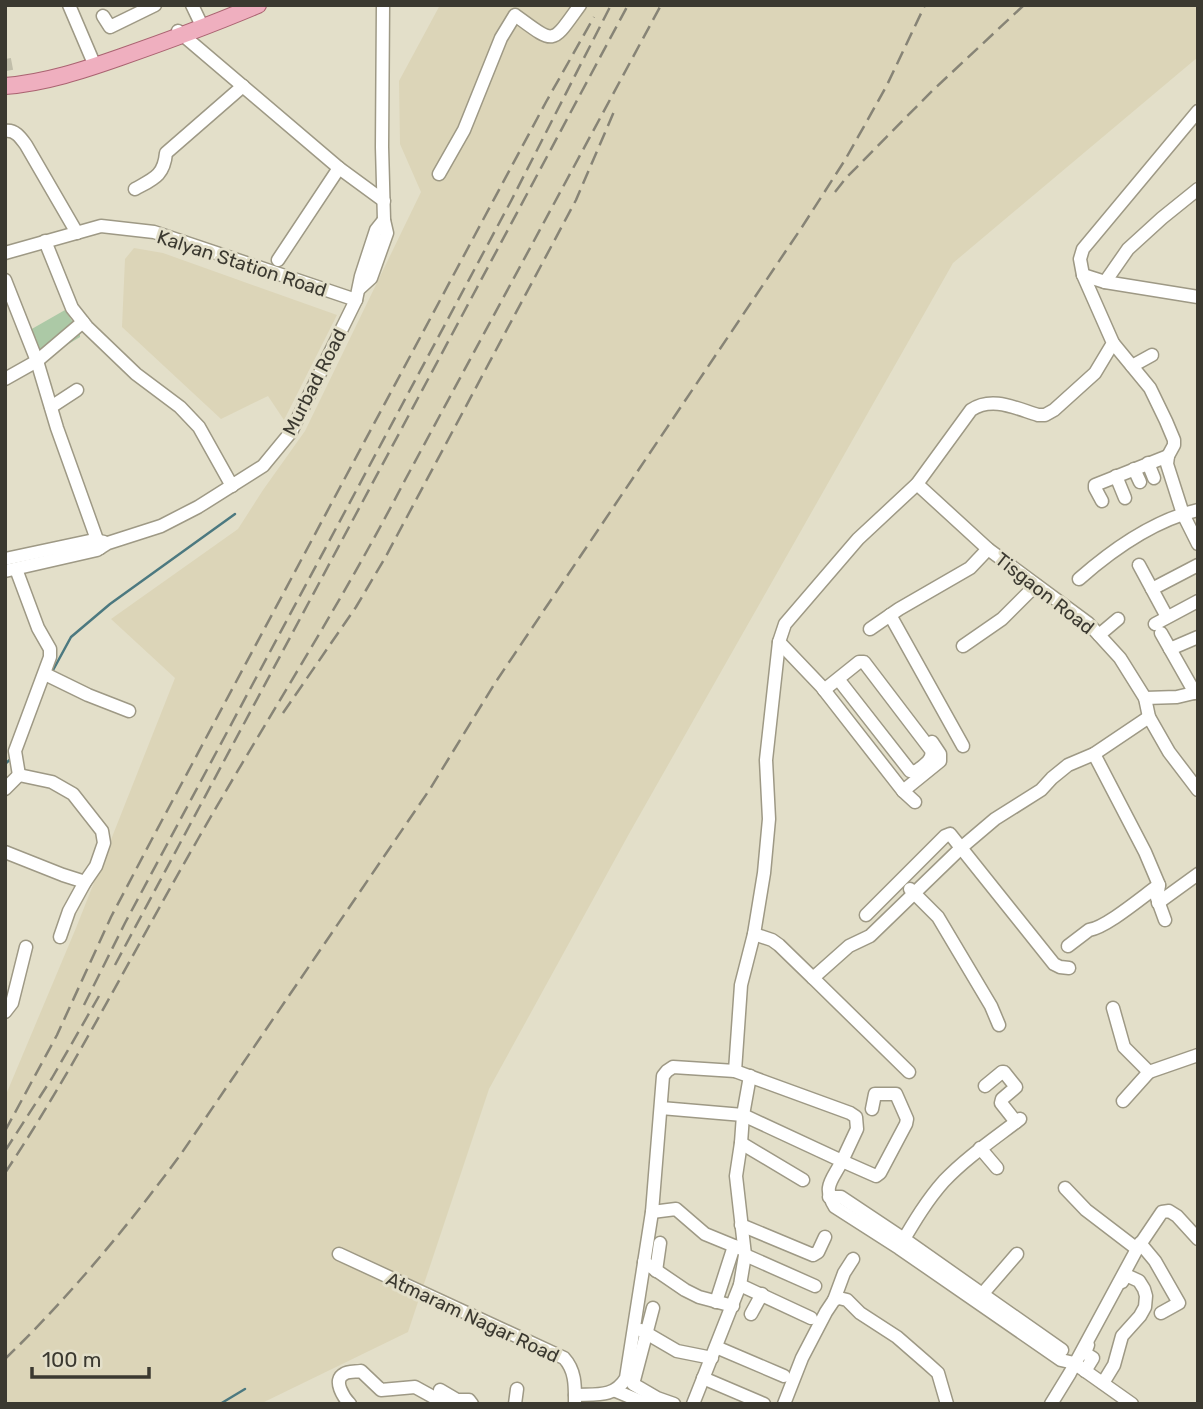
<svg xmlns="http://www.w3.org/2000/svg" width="1203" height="1409" viewBox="0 0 1203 1409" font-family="Rubik,sans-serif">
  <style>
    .built { fill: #dcd5b8 }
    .green { fill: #acc9a6 }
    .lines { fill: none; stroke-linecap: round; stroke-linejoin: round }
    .stream { stroke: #4c7980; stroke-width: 2.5 }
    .minor-tunnel { stroke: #c1beaa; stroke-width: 12; stroke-dasharray: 12 6; stroke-linecap: butt }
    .minor-casing { stroke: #9e9985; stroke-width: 15 }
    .major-casing { stroke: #aa6371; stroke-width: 18 }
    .minor { stroke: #fff; stroke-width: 12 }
    .major { stroke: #efafbf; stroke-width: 16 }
    .rail { stroke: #878476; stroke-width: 2.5; stroke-dasharray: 14 7; stroke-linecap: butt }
    .labels { text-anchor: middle; stroke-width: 6; stroke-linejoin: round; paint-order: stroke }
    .street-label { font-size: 19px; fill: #3b3930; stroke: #e3dfc9 }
  </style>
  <rect width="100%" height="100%" fill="#e3dfc9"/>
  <g class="built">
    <polygon points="440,5 1198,5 1198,57 953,263 630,832 489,1089 408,1332 260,1404 5,1404 5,1097 76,928 175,678 111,619 238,529 263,490 305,431 421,192 400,144 399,81"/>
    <polygon points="134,248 163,253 337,315 284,420 268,396 221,419 122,327 125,259"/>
  </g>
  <polygon class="green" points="65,310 80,333 80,337 42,360 30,330"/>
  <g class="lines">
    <g class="stream">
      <polyline points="52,672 71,637 110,604 235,514"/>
      <polyline points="5,764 13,757"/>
      <polyline points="220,1404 245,1389"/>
    </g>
    <polyline class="minor-tunnel" points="5,59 8,75"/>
    <g class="minor-casing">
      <g id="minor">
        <polyline points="69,5 95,66"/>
        <polyline points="192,5 203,28"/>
        <polyline points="103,16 110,27 155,5"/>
        <polyline points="178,31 339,168 384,201"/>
        <path d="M5,131C15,129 21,138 26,145L77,233"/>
        <path d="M439,174L464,130L501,38L515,15C556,45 551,45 580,5"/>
        <path d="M135,189C153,179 164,176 166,153L243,86"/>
        <polyline points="45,241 72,308 87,327 136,374 180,407 199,427 232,486"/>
        <polyline points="5,253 101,226 154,232 356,300"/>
        <polyline points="278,260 339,168"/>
        <polyline points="1083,275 1105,282 1198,297"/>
        <polyline points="5,280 37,361 57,428 100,548"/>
        <polyline points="1105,282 1128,249 1162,218 1198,189"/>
        <polyline points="360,288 371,278 387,233 384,220 382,147 383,5"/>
        <polyline points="1113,343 1150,388 1166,421 1174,440 1174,445 1168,456 1167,464 1183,514 1198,544"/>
        <polyline points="1132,366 1152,355"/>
        <polyline points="5,379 37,361 83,322"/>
        <polyline points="51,407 77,390"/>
        <polyline points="1148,463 1154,478"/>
        <polyline points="1134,469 1140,482"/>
        <polyline points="1116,476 1125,498"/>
        <polyline points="917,484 988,549 1088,623 1120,658 1145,698 1149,717 1169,752 1198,790"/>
        <polyline points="1102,501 1095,488 1095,485 1168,456"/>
        <polyline points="5,559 94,540 104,542"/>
        <polyline points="1139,565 1167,617"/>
        <polyline points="16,569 38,628 50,649 50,657 15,751 19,775"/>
        <polyline points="5,571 97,550 108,543 161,526 198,507 263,466 291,432 356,300 361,276 376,230 384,220"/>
        <path d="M1079,579C1112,550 1155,520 1198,510"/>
        <polyline points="1152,589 1198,565"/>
        <polyline points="890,615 963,746"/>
        <polyline points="1155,624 1198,601"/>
        <polyline points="870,629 899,609 970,568 988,549"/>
        <polyline points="1161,633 1195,693"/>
        <polyline points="1099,635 1118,619"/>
        <polyline points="779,642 821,686 903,791 915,802"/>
        <polyline points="963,646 1002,619 1036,585"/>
        <polyline points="1170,649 1198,637"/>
        <polyline points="45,674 88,695 129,711"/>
        <path d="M824,690L859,662H864L931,750C934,760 923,766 915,772L910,771L842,684"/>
        <polyline points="1145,698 1177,697 1198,692"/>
        <polyline points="1094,754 1145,852 1159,885 1157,898 1165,920"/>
        <polyline points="19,775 52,782 73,794 102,831 104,843 96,866 85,882 69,911 60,937"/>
        <polyline points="5,789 19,775"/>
        <polyline points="903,791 940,761 940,754 932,742"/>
        <polyline points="5,852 63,875 85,882"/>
        <polyline points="910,889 938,917 991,1006 999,1025"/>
        <polyline points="1158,903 1198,874"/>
        <polyline points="866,915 945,836 950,834 1054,964 1060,967 1069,968"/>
        <polyline points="754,934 772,940 779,945 813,978 849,946 870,936 962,847 995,819 1041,790 1052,778 1068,765 1094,754 1149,717"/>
        <path d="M1068,946L1089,930C1107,927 1142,897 1159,885"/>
        <polyline points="813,978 909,1072"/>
        <polyline points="1113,1008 1124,1047 1149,1072 1198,1055"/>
        <polyline points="5,1012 12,1003 26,947"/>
        <path d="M735,1071L741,985L754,934L764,873L769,819L766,760L779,642L785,624L858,539L917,484L971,410C992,396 1015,408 1038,415H1045L1054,410L1095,373L1113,343L1083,275L1080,259L1083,249L1198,111"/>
        <polyline points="985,1086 1002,1072 1004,1072 1016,1087 1002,1099 1001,1103 1016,1122"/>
        <polyline points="1123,1101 1149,1072"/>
        <path d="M661,1108L743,1115L842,1161C832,1181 822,1186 835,1207L899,1248L1061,1360L1074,1363L1132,1404"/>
        <polyline points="741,1143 803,1180"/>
        <polyline points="980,1148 997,1168"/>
        <polyline points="1065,1188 1086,1210 1137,1249"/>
        <polyline points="829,1197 841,1197 904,1239 1062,1350"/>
        <polyline points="652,1212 676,1209 705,1234 744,1250"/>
        <polyline points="741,1225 813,1255 818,1252 825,1237"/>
        <polyline points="1140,1243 1155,1261 1179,1303 1161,1313"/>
        <path d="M901,1244C914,1222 927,1200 944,1181C967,1157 994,1139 1020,1119"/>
        <path d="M339,1254L564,1358C576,1371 575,1387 575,1404"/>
        <polyline points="745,1255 815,1286"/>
        <polyline points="644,1262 685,1290 699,1297 733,1306"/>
        <polyline points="656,1271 660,1243"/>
        <polyline points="740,1285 811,1318"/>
        <polyline points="978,1299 1017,1254"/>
        <polyline points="834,1300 844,1273 853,1259"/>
        <polyline points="716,1302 734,1246"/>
        <polyline points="653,1308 633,1384 657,1398 674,1404"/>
        <polyline points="751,1314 762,1294"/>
        <polyline points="641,1330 677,1351 712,1358"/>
        <polyline points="716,1347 784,1376"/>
        <polyline points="1085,1371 1093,1358 1085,1353 1088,1345"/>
        <polyline points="703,1378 764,1404"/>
        <polyline points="1103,1383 1114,1365 1122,1336 1140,1316 1145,1307 1146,1296 1144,1289 1139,1281 1126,1275 1122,1282"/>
        <polyline points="440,1390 457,1400 469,1400 472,1404"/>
        <polyline points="616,1391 647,1404"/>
        <path d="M575,1395C596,1394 614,1398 626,1378L652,1212L663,1076L667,1071L673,1067L735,1071L850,1113L856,1117L857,1129L842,1161L876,1176L880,1173L906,1124L907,1119L896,1094H875L872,1109"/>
        <path d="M350,1404C344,1398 332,1380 344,1374C348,1371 356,1372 361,1371L381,1390L415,1387L446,1404"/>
        <polyline points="515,1404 517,1389"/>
        <polyline points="693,1404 740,1285 745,1255 736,1176 741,1143 743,1115 750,1076"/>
        <polyline points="784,1404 802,1358 826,1312 834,1300 839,1298 847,1300 860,1313 897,1337 928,1364 938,1373 947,1404"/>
        <polyline points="1051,1404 1070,1373 1137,1249 1162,1212 1169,1211 1177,1216 1198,1239"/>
      </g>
    </g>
    <g class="major-casing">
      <path id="major" d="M5,86C45,83 84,70 121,57C167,41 213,24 258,5"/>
    </g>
    <use href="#minor" class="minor"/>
    <use href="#major" class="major"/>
    <g class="rail">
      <polyline points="835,192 846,178 932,91 1024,5"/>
      <polyline points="283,713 356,607 385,558 576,200 616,107"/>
      <polyline points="115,965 628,5"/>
      <polyline points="84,1005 125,923 511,201 611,5"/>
      <polyline points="5,1131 57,1035 111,917 152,839 546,102 594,17"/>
      <polyline points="5,1151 52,1078 99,996"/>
      <path d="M5,1173C76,1066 134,950 198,839C266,720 341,604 404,482L661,5"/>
      <path d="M5,1359C70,1296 128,1226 181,1154L430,789L495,683L802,227L845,160L867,121L887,85L925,5"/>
    </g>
  </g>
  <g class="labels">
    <g class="street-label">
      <text transform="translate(242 263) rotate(18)" y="7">Kalyan Station Road</text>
      <text transform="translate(314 382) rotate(-63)" y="7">Murbad Road</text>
      <text transform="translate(1045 593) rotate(38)" y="7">Tisgaon Road</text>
      <text transform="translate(473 1317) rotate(25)" y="7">Atmaram Nagar Road</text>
    </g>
  </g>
  <rect width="1203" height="1409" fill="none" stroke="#3b3930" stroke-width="14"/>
  <path d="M32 1367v10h117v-10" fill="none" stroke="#3b3930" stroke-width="3.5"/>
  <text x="42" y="1367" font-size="21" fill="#3b3930" stroke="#e3dfc9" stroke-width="5" paint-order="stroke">100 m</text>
</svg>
